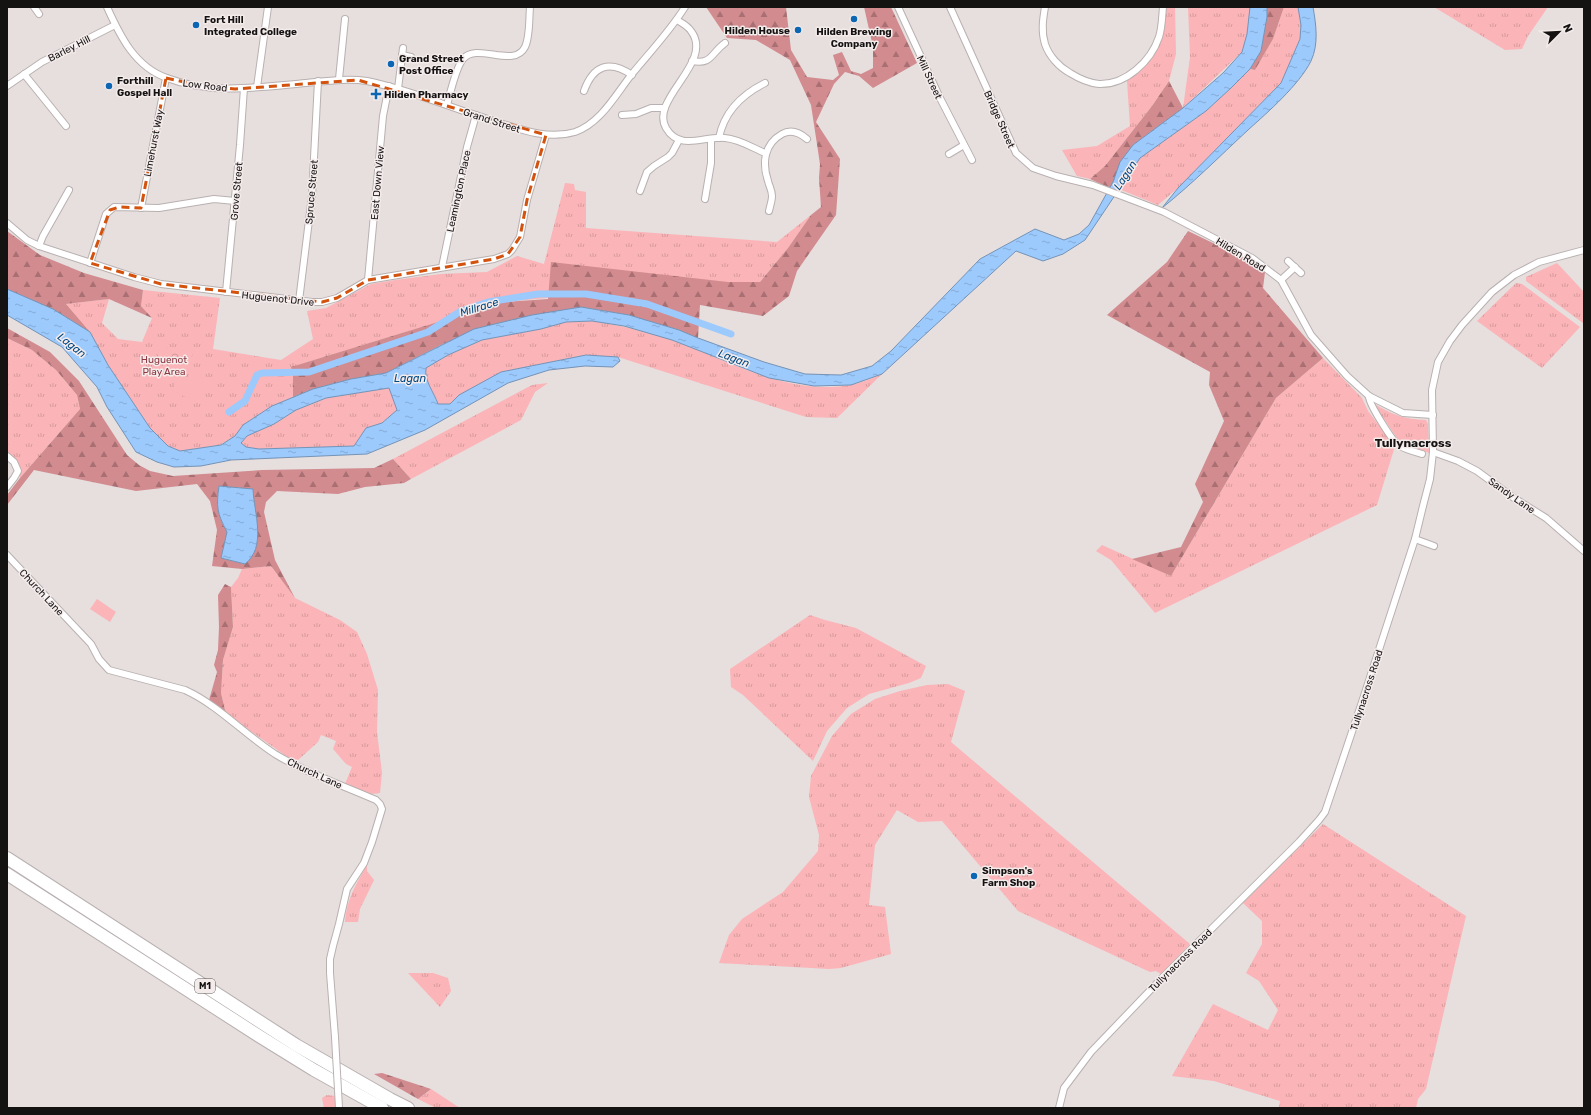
<svg xmlns="http://www.w3.org/2000/svg" width="1591" height="1115" viewBox="0 0 1591 1115" font-family="Rubik,sans-serif">
  <style>
    .grass { fill: url(#grass-tufts) }
    .forest { fill: url(#forest-firs); fill-rule: evenodd }
    .park { fill: url(#park-crowns) }
    .pitch { fill: #fbb4b7 }
    .water { fill: url(#water-ripples); stroke: #7493b6; fill-rule: evenodd }
    .lines { fill: none; stroke-linecap: round; stroke-linejoin: round }
    .canal { stroke: #9ccafd; stroke-width: 7 }
    .street-casing { stroke: #b9b1b1; stroke-width: 8 }
    .highway-casing { stroke: #b9b1b1; stroke-width: 14 }
    .street { stroke: #fff; stroke-width: 6 }
    .highway { stroke: #fff; stroke-width: 12 }
    .street-bridge-casing { stroke: #b9b1b1; stroke-width: 8; stroke-linecap: butt }
    .street-bridge { stroke: #fff; stroke-width: 6 }
    .marked { fill: none; stroke: #d3520d; stroke-width: 3; stroke-dasharray: 8 5; stroke-linejoin: round }
    .poi-dot { fill: #0b66b3; stroke: #f4ebeb; stroke-width: 1.5 }
    .labels { text-anchor: middle; stroke-width: 3; stroke-linejoin: round; paint-order: stroke }
    .shield { fill: #f4ebeb; stroke: #585353; stroke-width: 1 }
    .shield-label { font-size: 9px; font-weight: bold; fill: #151212 }
    .poi-label { font-size: 10px; font-weight: bold; fill: #151212; stroke: #f4ebeb; text-anchor: start }
    .street-label { font-size: 10px; fill: #151212; stroke: #f4ebeb }
    .park-label { font-size: 10px; fill: #8d3741; stroke: #f4ebeb }
    .water-label { font-size: 11px; font-style: italic; fill: #024883; stroke: #f4ebeb }
    .quarter-label { font-size: 12px; font-weight: bold; fill: #151212; stroke: #f4ebeb }
  </style>
  <defs>
    <pattern id="grass-tufts" width="24" height="20" patternUnits="userSpaceOnUse"><rect width="24" height="20" fill="#fbb4b7"/><path d="M3 7l-1-3M5 7V3M7 7l1-3M15 17l-1-3M17 17v-4M19 17l1-3" fill="none" stroke="#d69a9c"/></pattern>
    <pattern id="forest-firs" width="22" height="20" patternUnits="userSpaceOnUse"><rect width="22" height="20" fill="#d28b8f"/><path d="M5 1l3.5 6h-7zM16 11l3.5 6h-7z" fill="#a97073"/></pattern>
    <pattern id="park-crowns" width="20" height="18" patternUnits="userSpaceOnUse"><rect width="20" height="18" fill="#fbb4b7"/><path d="M2 6a3 3 0 1 1 6 0M12 15a3 3 0 1 1 6 0" fill="none" stroke="#d69a9c"/></pattern>
    <pattern id="water-ripples" width="26" height="14" patternUnits="userSpaceOnUse"><rect width="26" height="14" fill="#9ccafd"/><path d="M2 4q2-2 4 0t4 0M15 11q2-2 4 0t4 0" fill="none" stroke="#86acd8"/></pattern>
  </defs>
  <rect width="100%" height="100%" fill="#e7dede"/>
  <g class="grass">
    <path d="M1166,7H1175L1176,54L1169,81L1152,106L1105,166L1090,179L1077,176L1062,150L1097,146L1130,126L1127,81C1152,65 1164,37 1166,7Z"/>
    <polygon points="1188,7 1250,7 1247,34 1242,52 1183,108 1190,57"/>
    <polygon points="1284,7 1298,7 1301,25 1300,39 1281,83 1178,188 1158,205 1119,189 1140,158 1206,111 1231,88 1250,69 1255,70 1273,39"/>
    <polygon points="1434,7 1548,7 1528,36 1522,49 1505,50"/>
    <polygon points="565,183 574,184 575,190 586,192 586,228 777,242 811,215 788,248 760,282 728,282 503,302 292,367 293,374 293,397 272,406 243,425 235,436 220,445 180,451 168,446 150,428 108,365 89,331 66,304 109,299 102,323 118,339 142,342 152,318 141,306 143,290 220,298 213,349 281,360 313,339 307,311 326,308 371,284 395,280 441,274 487,272 517,256 544,264"/>
    <polygon points="1557,263 1584,292 1583,323 1526,281 1526,277"/>
    <polygon points="1516,283 1522,284 1580,327 1542,368 1477,321"/>
    <path d="M592,321C620,325 645,331 672,340C729,360 786,396 850,385C861,383 872,378 882,374L837,418L806,417L618,357L586,355L501,372L459,395L450,405L438,404C434,392 424,381 426,368L448,355L482,340L541,329L566,322Z"/>
    <path d="M7,338L32,350L56,370L77,395L80,409L20,478C19,466 16,459 7,451Z"/>
    <polygon points="1323,358 1362,398 1368,411 1395,446 1377,505 1155,613 1111,560 1096,551 1102,545 1171,576 1276,398"/>
    <polygon points="548,383 535,392 521,420 411,479 393,459 532,385"/>
    <polygon points="389,388 397,410 382,423 366,428 354,446 259,449 246,447 241,443 247,436 274,424 296,410 326,398"/>
    <path d="M1374,404C1394,415 1403,419 1426,420L1428,424L1429,453L1403,443L1397,438Z"/>
    <polygon points="271,566 295,598 340,620 357,632 367,654 378,690 377,732 382,773 380,793 371,794 345,784 352,767 346,764 333,749 336,741 321,735 318,742 297,761 289,758 229,716 225,710 221,693 223,660 233,627 231,587 238,578 242,569"/>
    <polygon points="810,615 825,620 856,628 926,666 921,678 909,683 869,694 847,708 827,731 813,761 743,695 731,687 730,669"/>
    <polygon points="948,684 965,691 951,742 1190,944 1161,974 1156,971 1150,972 1018,911 942,821 918,822 897,810 875,845 869,905 885,907 891,954 841,968 829,969 719,963 729,935 742,919 783,892 818,851 819,835 809,797 811,776 832,736 851,714 875,699 900,691 927,685"/>
    <polygon points="1323,824 1466,916 1426,1089 1418,1099 1416,1108 1279,1108 1280,1101 1214,1081 1172,1076 1213,1004 1268,1030 1278,1010 1259,981 1246,973 1262,944 1262,921 1243,903"/>
    <path d="M367,865V871L374,880L360,909L358,922H345C346,901 356,884 367,865Z"/>
    <polygon points="408,973 433,973 448,978 451,991 440,1007"/>
    <polygon points="431,1089 460,1108 436,1108 418,1099"/>
    <polygon points="327,1095 335,1096 336,1108 324,1108 322,1098"/>
  </g>
  <g class="forest">
    <polygon points="706,7 786,7 791,50 807,77 833,80 839,75 833,55 842,52 851,71 861,74 873,68 873,47 864,7 891,7 917,63 873,88 859,76 845,72 834,84 816,122 840,159 836,215 797,271 789,296 763,316 700,305 698,338 679,330 629,315 581,307 445,343 386,373 351,379 313,389 293,397 293,374 291,367 503,302 548,299 551,262 728,282 760,282 788,248 811,215 821,207 819,178 820,164 811,105 790,60 756,40 727,38"/>
    <polygon points="1267,7 1284,7 1273,39 1255,70 1250,69 1261,51 1267,17"/>
    <polygon points="1169,81 1183,108 1133,145 1110,188 1090,179 1105,166 1152,106"/>
    <polygon points="7,231 40,255 84,273 143,290 141,306 152,318 109,299 66,304 90,332 53,309 7,289"/>
    <polygon points="1188,231 1246,259 1265,272 1263,288 1323,358 1276,398 1171,576 1132,559 1181,547 1203,502 1195,484 1224,421 1209,385 1210,372 1107,315 1167,262"/>
    <path d="M7,328L50,352L79,381L127,455L139,465L150,471L173,476L262,470L374,468L393,459L411,479L404,483L365,487L338,494L277,491L266,502L264,512L275,560L295,598L271,566L242,569L212,566L217,530L210,501L197,484L136,491L34,470L7,505V495L20,478L80,409L77,395L56,370L32,350L7,338ZM219,486L252,489C254,513 267,547 245,564L221,558L227,532C217,513 216,507 219,486Z"/>
    <polygon points="225,584 231,587 233,627 223,660 221,693 225,710 229,716 209,700 217,672 214,665 218,650 219,627 218,595"/>
    <polygon points="382,1073 431,1089 418,1099 374,1074"/>
  </g>
  <polygon class="park" points="164,347 193,353 191,360 178,357 173,380 157,376 153,370 154,357"/>
  <g class="pitch">
    <polygon points="178,376 203,385 197,401 172,392"/>
    <polygon points="97,599 116,612 110,622 90,609"/>
  </g>
  <g class="water">
    <path d="M1250,7H1267V17L1261,51L1250,69L1231,88L1206,111L1140,158L1085,240L1063,254L1043,261L1016,251L882,374L851,385L814,386L769,378L672,340L624,326L592,321L566,322L541,329L482,340L448,355L426,368C424,381 434,392 438,404H450L459,395L501,372L586,355L618,357L620,361L613,367L585,366L549,370L508,383L425,430L367,454L231,460L201,466L174,467L157,462L136,452L107,407L97,387L62,347L7,315V289L53,309L90,332L108,365L150,428L168,446L180,451L221,445L235,436L243,425L272,406L313,389L351,379L386,373L474,329L532,315L581,307L629,315L679,330L698,338L764,362L805,374L841,375L872,366L891,351L980,259L1035,229L1064,240L1079,234L1089,225L1113,182L1120,162L1133,145L1183,108L1223,73L1242,52L1247,34ZM389,388L397,410L382,423L366,428L354,446L259,449L246,447L241,443L247,436L274,424L296,410L326,398Z"/>
    <path d="M1298,7H1313C1316,24 1319,44 1311,61C1299,85 1268,112 1248,130C1219,157 1192,184 1162,208L1178,188L1281,83L1300,39L1301,25Z"/>
    <path d="M219,486L253,489C254,513 267,547 245,564L221,558L227,532C217,513 216,507 219,486Z"/>
  </g>
  <g class="lines">
    <polyline class="canal" points="229,412 245,401 257,375 262,373 309,372 428,332 461,311 488,302 538,294 586,294 647,304 731,334"/>
    <g class="street-casing">
      <g id="street">
        <polyline points="34,7 39,14"/>
        <path d="M107,7C120,36 135,67 167,78C211,95 260,87 306,83C327,81 347,78 367,81C407,89 446,106 485,118C514,127 545,141 575,132C601,123 616,94 632,74C650,52 670,31 685,7"/>
        <polyline points="898,7 940,98 972,160"/>
        <polyline points="950,7 1016,153 1033,168 1056,176 1093,185 1164,212 1252,258 1281,280 1311,335 1347,376 1369,396 1403,413 1433,415"/>
        <path d="M1045,7C1043,19 1041,31 1045,44C1049,56 1059,67 1070,73C1078,78 1089,83 1099,84C1126,85 1151,61 1159,37C1162,28 1162,17 1163,7"/>
        <path d="M677,20C682,23 688,26 691,31C715,62 649,99 666,128C680,152 705,135 725,138C739,139 753,148 765,153"/>
        <polyline points="402,55 411,57"/>
        <path d="M692,61C712,65 711,53 725,43"/>
        <polyline points="24,74 66,126"/>
        <polyline points="339,79 345,19"/>
        <polyline points="7,86 42,62 115,25"/>
        <polyline points="257,87 268,7"/>
        <polyline points="398,89 403,48"/>
        <path d="M584,91C593,66 609,59 632,75"/>
        <path d="M447,105C450,94 456,67 463,59C477,42 514,69 525,47C530,37 529,18 530,7"/>
        <polyline points="622,115 636,114 651,108 664,108"/>
        <path d="M719,138C724,112 743,94 765,83"/>
        <polyline points="949,154 964,145"/>
        <polyline points="640,191 647,172 654,166 668,157 672,153 679,140"/>
        <polyline points="705,199 711,163 711,139"/>
        <polyline points="141,208 166,78"/>
        <path d="M769,211C770,206 772,201 772,196C772,190 769,186 768,181C762,163 764,144 782,134C791,129 800,133 807,139"/>
        <polyline points="7,223 27,240 39,246 134,277 161,284 312,302 322,302 337,298 368,280 494,259 508,254 512,250 520,237 527,200 546,135"/>
        <polyline points="39,246 43,236 69,190"/>
        <polyline points="1288,261 1301,273"/>
        <polyline points="90,263 106,214 114,207 159,208 214,199 235,201"/>
        <polyline points="442,267 467,147 476,115"/>
        <polyline points="368,280 383,116 389,86"/>
        <polyline points="1281,280 1295,267"/>
        <polyline points="226,292 240,145 244,88"/>
        <polyline points="299,301 312,196 318,81"/>
        <path d="M1369,396C1368,403 1392,440 1398,445C1404,449 1415,452 1422,454"/>
        <polyline points="1433,452 1458,461 1477,471 1514,498 1546,518 1584,551"/>
        <polyline points="7,456 14,462 18,471 14,478 7,487"/>
        <polyline points="1415,539 1434,546"/>
        <path d="M7,555L91,644L99,659L109,670L185,690C218,705 244,734 275,754C306,773 342,785 376,800L380,804L382,809L372,842L364,863L347,889L339,924L333,946L330,959V973L335,1037"/>
        <polyline points="1059,1108 1064,1088 1091,1052 1160,980 1299,842 1319,820 1325,812 1362,702 1415,539 1423,506 1430,479 1433,452 1432,390 1438,362 1450,341 1462,325 1492,292 1514,275 1539,262 1584,250"/>
      </g>
    </g>
    <g class="highway-casing">
      <g id="highway">
        <polyline points="7,858 296,1045 390,1099 408,1108"/>
        <polyline points="7,874 259,1036 314,1070 382,1108"/>
      </g>
    </g>
    <use href="#street" class="street"/>
    <use href="#highway" class="highway"/>
    <g class="street-bridge-casing">
      <polyline id="street-bridge" points="335,1037 339,1108"/>
    </g>
    <use href="#street-bridge" class="street-bridge"/>
  </g>
  <path class="marked" d="M166,78L202,86L235,89L358,80L546,135L527,200L520,237L508,254L494,259L368,280L337,298L322,302L161,284L90,263L110,210L119,207L141,208Z"/>
  <g class="poi-dot">
    <circle cx="854" cy="19" r="4"/>
    <circle cx="196" cy="25" r="4"/>
    <circle cx="798" cy="30" r="4"/>
    <circle cx="391" cy="64" r="4"/>
    <circle cx="109" cy="86" r="4"/>
    <path d="M374 88h4v4h4v4h-4v4h-4v-4h-4v-4h4z"/>
    <circle cx="974" cy="876" r="4"/>
  </g>
  <g class="labels">
    <rect class="shield" x="195" y="979" width="20" height="14" rx="3"/>
    <g class="shield-label">
      <text x="205" y="989">M1</text>
    </g>
    <g class="poi-label">
      <text x="204" y="23">Fort Hill<tspan x="204" dy="12">Integrated College</tspan></text>
      <text x="790" y="34" text-anchor="end">Hilden House</text>
      <text x="854" y="35" text-anchor="middle">Hilden Brewing<tspan x="854" dy="12">Company</tspan></text>
      <text x="399" y="62">Grand Street<tspan x="399" dy="12">Post Office</tspan></text>
      <text x="117" y="84">Forthill<tspan x="117" dy="12">Gospel Hall</tspan></text>
      <text x="384" y="98">Hilden Pharmacy</text>
      <text x="982" y="874">Simpson's<tspan x="982" dy="12">Farm Shop</tspan></text>
    </g>
    <g class="street-label">
      <text transform="translate(69 48) rotate(-27)" y="4">Barley Hill</text>
      <text transform="translate(930 77) rotate(65)" y="4">Mill Street</text>
      <text transform="translate(205 85) rotate(7)" y="4">Low Road</text>
      <text transform="translate(1000 119) rotate(66)" y="4">Bridge Street</text>
      <text transform="translate(492 120) rotate(18)" y="4">Grand Street</text>
      <text transform="translate(153 143) rotate(-79)" y="4">Limehurst Way</text>
      <text transform="translate(377 183) rotate(-85)" y="4">East Down View</text>
      <text transform="translate(236 191) rotate(-85)" y="4">Grove Street</text>
      <text transform="translate(458 191) rotate(-78)" y="4">Leamington Place</text>
      <text transform="translate(311 192) rotate(-85)" y="4">Spruce Street</text>
      <text transform="translate(1241 254) rotate(31)" y="4">Hilden Road</text>
      <text transform="translate(278 298) rotate(6)" y="4">Huguenot Drive</text>
      <text transform="translate(1512 495) rotate(35)" y="4">Sandy Lane</text>
      <text transform="translate(42 592) rotate(47)" y="4">Church Lane</text>
      <text transform="translate(1366 690) rotate(-72)" y="4">Tullynacross Road</text>
      <text transform="translate(315 773) rotate(25)" y="4">Church Lane</text>
      <text transform="translate(1180 960) rotate(-45)" y="4">Tullynacross Road</text>
    </g>
    <g class="park-label">
      <text x="164" y="363">Huguenot<tspan x="164" dy="12">Play Area</tspan></text>
    </g>
    <g class="water-label">
      <text transform="translate(1125 175) rotate(-57)" y="4">Lagan</text>
      <text transform="translate(479 307) rotate(-17)" y="4">Millrace</text>
      <text transform="translate(72 345) rotate(38)" y="4">Lagan</text>
      <text transform="translate(734 358) rotate(21)" y="4">Lagan</text>
      <text x="410" y="382">Lagan</text>
    </g>
    <g class="quarter-label">
      <text x="1413" y="447">Tullynacross</text>
    </g>
  </g>
  <rect width="1591" height="1115" fill="none" stroke="#151212" stroke-width="16"/>
  <g transform="translate(1559 32) rotate(66)" stroke="#f4ebeb" stroke-width="3" paint-order="stroke">
  <path d="M0-3L7 15L0 10L-7 15Z" fill="#151212"/>
  <text y="-6" font-size="11" font-weight="bold" text-anchor="middle" fill="#151212">N</text>
  </g>
</svg>
